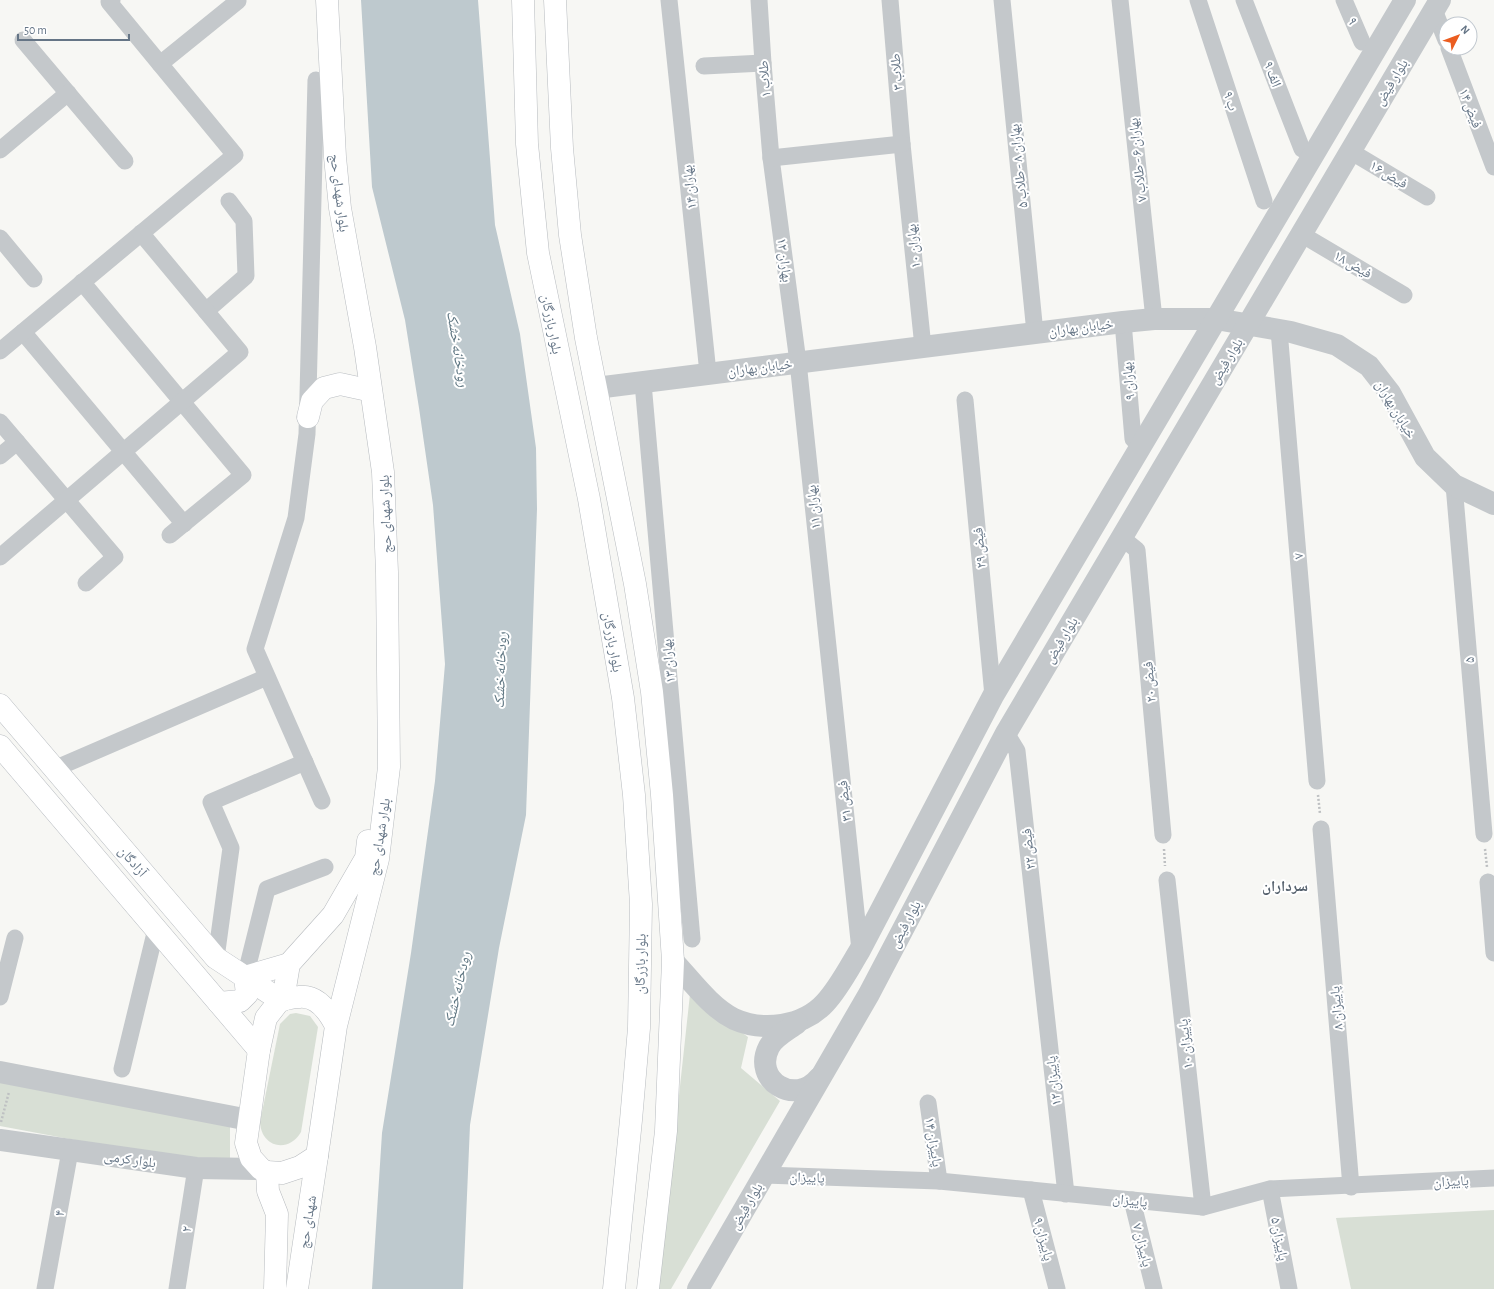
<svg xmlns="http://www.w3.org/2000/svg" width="1494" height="1289" viewBox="0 0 1494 1289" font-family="'Alegreya Sans','Noto Naskh Arabic',sans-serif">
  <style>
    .green { fill: #d8dfd5 }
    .water { fill: #bec9ce }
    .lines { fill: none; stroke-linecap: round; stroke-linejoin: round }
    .secondary-casing { stroke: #b9bdc2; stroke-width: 23 }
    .primary-casing { stroke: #b7bbbf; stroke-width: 23 }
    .path { stroke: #bec0c2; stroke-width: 2.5; stroke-dasharray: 2 2; stroke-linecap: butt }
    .minor { stroke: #c4c8cb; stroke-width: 17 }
    .tertiary { stroke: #c4c8cb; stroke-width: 22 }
    .secondary { stroke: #fff; stroke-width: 22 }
    .primary { stroke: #fff; stroke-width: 22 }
    .labels { text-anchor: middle; stroke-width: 4; stroke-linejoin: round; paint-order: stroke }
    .street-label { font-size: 14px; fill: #657586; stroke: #fff }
    .water-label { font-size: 15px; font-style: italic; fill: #607783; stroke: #fff }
    .neighbourhood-label { font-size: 15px; font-weight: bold; fill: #535f6b; stroke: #fff }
  </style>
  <rect width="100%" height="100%" fill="#f7f7f4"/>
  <g class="green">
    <polygon points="690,994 748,1037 741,1068 780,1101 671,1289 658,1289"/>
    <path d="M296,1013L310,1016L318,1027L301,1132C288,1154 261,1147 260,1122L280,1024L290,1014Z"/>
    <polygon points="0,1081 230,1122 230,1165 203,1164 0,1126"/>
    <polygon points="1494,1210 1494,1289 1351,1289 1336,1218"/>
  </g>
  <polygon class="water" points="361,0 478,0 495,225 520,334 536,448 537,509 526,815 499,948 470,1125 463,1289 372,1289 382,1133 411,953 435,781 445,664 433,505 419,408 405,320 372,187"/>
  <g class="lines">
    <g class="secondary-casing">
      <g id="secondary">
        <polyline points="308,417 312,401 324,388 340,384 363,389"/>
        <polyline points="0,705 216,958 280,1000"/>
        <polyline points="0,746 259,1050"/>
        <polyline points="219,1003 240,1001 247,994 245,977 289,964"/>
      </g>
    </g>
    <g class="primary-casing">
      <g id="primary">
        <path d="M327,0L335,157L340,208L365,347L383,472L387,572L389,767L378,859L336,1026L317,1156L300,1167L282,1173L267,1172L261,1169L251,1158L246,1143L259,1050L266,1018L280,1000C287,999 293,997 299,997C317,995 329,1012 336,1026"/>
        <polyline points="523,0 527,144 538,253 589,499 623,698 634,795 641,904 639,1028 631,1120 614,1289"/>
        <polyline points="555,0 562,148 570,235 586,338 635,584 652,692 662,795 673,961 666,1131 648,1289"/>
        <polyline points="283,1000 289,964 333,915 366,858 368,841"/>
        <polyline points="267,1172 268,1191 277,1214 275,1289"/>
        <polyline points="297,1289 317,1156"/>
      </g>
    </g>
    <g class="path">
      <polyline points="1318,795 1320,814"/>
      <polyline points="1164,849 1165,866"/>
      <polyline points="1485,849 1487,867"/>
      <polyline points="1,1122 9,1092"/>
    </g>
    <g class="minor">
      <polyline points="669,0 708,373"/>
      <polyline points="759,0 763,63 771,158 798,362 860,950"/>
      <polyline points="890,0 902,144 923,347"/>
      <polyline points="1002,0 1035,333"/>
      <polyline points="1120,0 1154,319"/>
      <polyline points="1198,0 1264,201"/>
      <polyline points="1244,0 1302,149"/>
      <polyline points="1344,0 1362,42"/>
      <polyline points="1434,10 1446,40"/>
      <polyline points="23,40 125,161"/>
      <polyline points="1449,48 1494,167"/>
      <polyline points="160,64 238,1 237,0"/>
      <polyline points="704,66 763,63"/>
      <polyline points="316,80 307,434 296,518 255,649 322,801"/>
      <polyline points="0,150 68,93"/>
      <polyline points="1350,151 1427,197"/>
      <polyline points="771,158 902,144"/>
      <polyline points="1301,234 1404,295"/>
      <polyline points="0,238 34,279"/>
      <polyline points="82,282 243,475 170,535"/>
      <polyline points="206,311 246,276 244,221 229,201"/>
      <polyline points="1123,322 1133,439"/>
      <polyline points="1279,330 1317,781"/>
      <polyline points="23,332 184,524"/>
      <polyline points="0,351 235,155 109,2 112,0"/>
      <polyline points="643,383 692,939"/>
      <polyline points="965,400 993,696"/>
      <polyline points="0,422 115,557 86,583"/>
      <polyline points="0,456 17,442"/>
      <polyline points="1454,485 1484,834"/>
      <polyline points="1121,537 1137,550 1163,835"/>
      <polyline points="0,557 240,352 141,233"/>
      <polyline points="1006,733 1017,751 1066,1194"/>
      <polyline points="54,769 267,677"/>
      <polyline points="1321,829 1351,1187"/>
      <polyline points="1167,880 1203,1207"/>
      <polyline points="1488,882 1494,953"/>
      <polyline points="216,958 231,848 211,802 305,762"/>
      <polyline points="245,977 267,889 325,867"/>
      <polyline points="0,997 15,938"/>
      <polyline points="122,1069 156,929"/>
      <polyline points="928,1103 939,1181"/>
      <polyline points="764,1175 939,1181 1203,1207 1270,1189 1494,1178"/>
      <polyline points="1270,1189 1289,1289"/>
      <polyline points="1031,1190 1057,1289"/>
      <polyline points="1132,1200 1154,1289"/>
      <polyline points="45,1289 70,1151"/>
      <polyline points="177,1289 196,1168"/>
    </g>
    <g class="tertiary">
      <polyline points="596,388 1123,322 1154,319 1216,319 1291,332 1337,345 1369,366 1390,393 1425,457 1454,485 1494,504"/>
      <path d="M673,961C691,980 710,1007 734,1019C763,1032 803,1027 825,1003C839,988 849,968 860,950L993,696L1405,0"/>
      <path d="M797,1023C788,1030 774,1037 769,1047C752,1080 795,1107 819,1078"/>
      <polyline points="0,1072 249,1120"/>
      <polyline points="0,1140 196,1168 261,1169"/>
      <polyline points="698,1289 869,994 1006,733 1440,0"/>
    </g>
    <use href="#secondary" class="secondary"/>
    <use href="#primary" class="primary"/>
  </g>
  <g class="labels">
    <g class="street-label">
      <text transform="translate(1353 21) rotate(67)" y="5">۹</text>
      <text transform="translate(896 72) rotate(-95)" y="5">طلاب ۳</text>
      <text transform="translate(1273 74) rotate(69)" y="5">۹ الف</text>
      <text transform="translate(764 79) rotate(-95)" y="5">طلاب ۱</text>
      <text transform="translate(1391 82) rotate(-59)" y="5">بلوار فیض</text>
      <text transform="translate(1231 101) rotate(72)" y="5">۹ ب</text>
      <text transform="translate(1471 108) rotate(69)" y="5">فیض ۱۴</text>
      <text transform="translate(1137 160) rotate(-96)" y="5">بهاران ۶ - طلاب ۷</text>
      <text transform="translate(1018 166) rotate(-96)" y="5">بهاران ۸ - طلاب ۵</text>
      <text transform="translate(1389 174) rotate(31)" y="5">فیض ۱۶</text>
      <text transform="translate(689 187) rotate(-96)" y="5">بهاران ۱۴</text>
      <text transform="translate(340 193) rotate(83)" y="5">بلوار شهدای حج</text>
      <text transform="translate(913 246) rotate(-96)" y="5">بهاران ۱۰</text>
      <text transform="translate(785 260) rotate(83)" y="5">بهاران ۱۲</text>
      <text transform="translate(1353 264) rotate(30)" y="5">فیض ۱۸</text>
      <text transform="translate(552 324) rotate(79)" y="5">بلوار بازرگان</text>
      <text transform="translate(1081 327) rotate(-7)" y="5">خیابان بهاران</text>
      <text transform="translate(1226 361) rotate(-59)" y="5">بلوار فیض</text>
      <text transform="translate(760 367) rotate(-7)" y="5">خیابان بهاران</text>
      <text transform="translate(1128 381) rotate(-95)" y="5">بهاران ۹</text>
      <text transform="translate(1396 409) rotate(59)" y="5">خیابان بهاران</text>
      <text transform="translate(813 507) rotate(-96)" y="5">بهاران ۱۱</text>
      <text transform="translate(385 514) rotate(-92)" y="5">بلوار شهدای حج</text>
      <text transform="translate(979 548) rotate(-95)" y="5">فیض ۲۹</text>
      <text transform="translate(1298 556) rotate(-95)" y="5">۷</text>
      <text transform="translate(1061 640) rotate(-59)" y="5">بلوار فیض</text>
      <text transform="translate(613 642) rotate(80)" y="5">بلوار بازرگان</text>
      <text transform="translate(1469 660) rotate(-95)" y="5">۵</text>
      <text transform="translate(668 661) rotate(-95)" y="5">بهاران ۱۳</text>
      <text transform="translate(1149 682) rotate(-95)" y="5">فیض ۲۰</text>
      <text transform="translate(844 801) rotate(-96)" y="5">فیض ۳۱</text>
      <text transform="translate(379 837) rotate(-81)" y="5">بلوار شهدای حج</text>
      <text transform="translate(1028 849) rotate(-96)" y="5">فیض ۲۲</text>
      <text transform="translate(133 861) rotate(49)" y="5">آزادگان</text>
      <text transform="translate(905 924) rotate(-62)" y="5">بلوار فیض</text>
      <text transform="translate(640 964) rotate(-89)" y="5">بلوار بازرگان</text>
      <text transform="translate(1336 1008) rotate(-95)" y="5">پاییزان ۸</text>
      <text transform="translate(1185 1044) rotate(-96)" y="5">پاییزان ۱۰</text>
      <text transform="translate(1053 1081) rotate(-97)" y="5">پاییزان ۱۲</text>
      <text transform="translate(934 1142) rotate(81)" y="5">پاییزان ۱۴</text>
      <text transform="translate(130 1159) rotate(8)" y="5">بلوار کرمی</text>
      <text transform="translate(807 1177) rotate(2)" y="5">پاییزان</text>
      <text transform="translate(1451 1181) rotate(-3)" y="5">پاییزان</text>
      <text transform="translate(1130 1200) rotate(6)" y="5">پاییزان</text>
      <text transform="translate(746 1206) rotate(-60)" y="5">بلوار فیض</text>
      <text transform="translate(59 1213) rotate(-80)" y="5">۴</text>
      <text transform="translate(307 1222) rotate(-81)" y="5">شهدای حج</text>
      <text transform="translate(186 1229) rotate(-81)" y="5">۲</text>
      <text transform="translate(1044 1239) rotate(75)" y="5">پاییزان ۹</text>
      <text transform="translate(1280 1239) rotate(79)" y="5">پاییزان ۵</text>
      <text transform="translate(1143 1245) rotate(76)" y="5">پاییزان ۷</text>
    </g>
    <g class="water-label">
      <text transform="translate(458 349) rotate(81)" y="5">رودخانه خشک</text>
      <text transform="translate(500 670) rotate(-88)" y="5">رودخانه خشک</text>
      <text transform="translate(457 989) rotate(-77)" y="5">رودخانه خشک</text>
    </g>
    <g class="neighbourhood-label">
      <text x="1285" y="891">سرداران</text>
    </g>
  </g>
  <g transform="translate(1458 36) rotate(48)"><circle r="19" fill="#ffffff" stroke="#c1c8cf"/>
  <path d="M0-3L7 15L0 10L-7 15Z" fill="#eb5d20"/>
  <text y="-6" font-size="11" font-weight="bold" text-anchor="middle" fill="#657586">N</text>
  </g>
  <path d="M18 34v6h111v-6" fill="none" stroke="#657586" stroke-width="2"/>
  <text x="24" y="34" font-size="12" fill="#657586" stroke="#ffffff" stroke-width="3" paint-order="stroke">50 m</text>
</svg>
